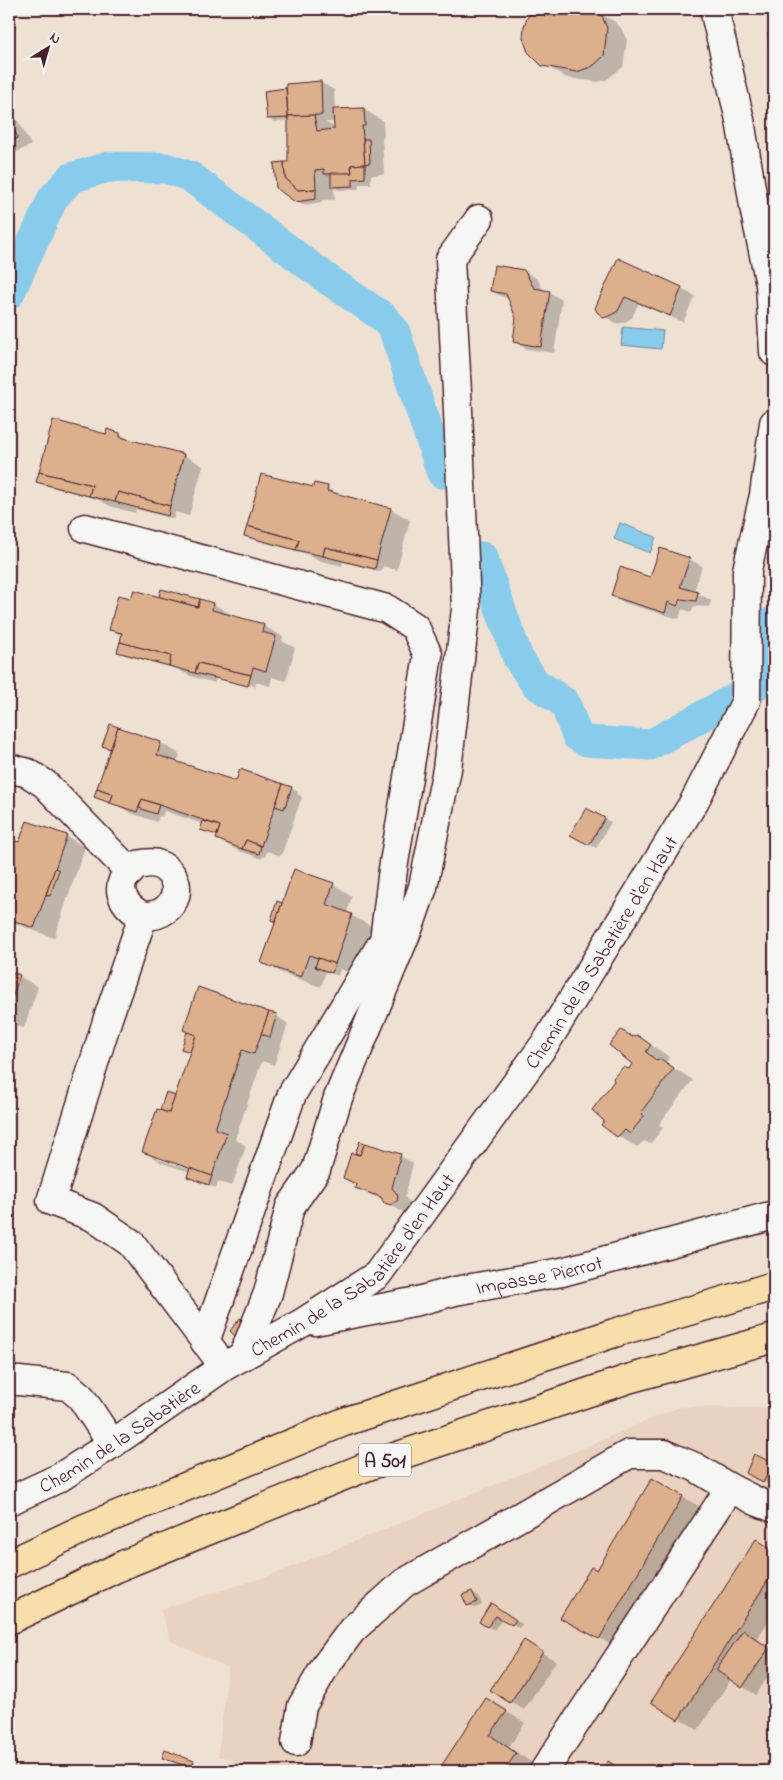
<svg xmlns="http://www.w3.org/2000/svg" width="783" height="1780" viewBox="0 0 783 1780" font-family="'Indie Flower',sans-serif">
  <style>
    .built { fill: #e9d2bf }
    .water { fill: #89cbea; stroke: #70869e }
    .shadow { fill: #0003; fill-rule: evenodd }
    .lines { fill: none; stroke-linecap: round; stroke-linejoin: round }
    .canal { stroke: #89cbea; stroke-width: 31 }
    .building { fill: #dcb08d; stroke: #4a1f2b }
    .minor-casing { stroke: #4a1f2b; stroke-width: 31 }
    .highway-casing { stroke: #4a1f2b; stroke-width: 31 }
    .minor { stroke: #f6f6f2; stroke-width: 28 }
    .highway { stroke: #f8deab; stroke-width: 28 }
    .labels { text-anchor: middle; stroke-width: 4.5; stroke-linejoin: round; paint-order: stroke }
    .shield { fill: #f6f6f2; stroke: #7e6067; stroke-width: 1 }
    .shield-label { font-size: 19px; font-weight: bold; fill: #4a1f2b }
    .street-label { font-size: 20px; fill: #4a1f2b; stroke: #f6f6f2 }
  </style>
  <rect width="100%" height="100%" fill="#eee1d4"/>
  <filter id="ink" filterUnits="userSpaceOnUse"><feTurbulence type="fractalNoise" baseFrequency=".02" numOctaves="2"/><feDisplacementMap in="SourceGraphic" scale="10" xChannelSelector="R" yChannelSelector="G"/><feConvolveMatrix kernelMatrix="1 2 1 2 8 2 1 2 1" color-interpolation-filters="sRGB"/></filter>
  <g filter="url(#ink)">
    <polygon class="built" points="679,1407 774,1408 774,1771 233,1771 232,1760 218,1756 228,1668 171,1641 160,1609 269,1576 548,1463"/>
    <g class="water">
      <polygon points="623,327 663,331 661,349 621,345"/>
      <polygon points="620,523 656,537 650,553 614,539"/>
    </g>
    <g class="shadow">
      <polygon points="537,9 592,9 615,22 621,28 627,40 623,67 606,80 598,82 567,78 547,66 528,19"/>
      <path d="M320,82L334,90L335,111L363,109L383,121L384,137H382L384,174L371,175V184H359V189L339,190L334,188L335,200H322V202L303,205L296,201L290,164L289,120L274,122L268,118L265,92ZM325,122H335V128Z"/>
      <polygon points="9,110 13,112 31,145 9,156"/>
      <polygon points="619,259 695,296 683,322 638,304 632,318 625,322 618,324 604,316"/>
      <polygon points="524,271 537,279 544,291 549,292 562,300 554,353 527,349 514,342 517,318 509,299 505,298 491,291"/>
      <polygon points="120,434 134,442 184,455 203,466 189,516 175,512 174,519 136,509 135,513 110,506 97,499 44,485 38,482 107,435"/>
      <polygon points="327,488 342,496 391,509 410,520 397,570 383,566 381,572 343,562 342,566 317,560 304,553 252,539 245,536 314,489"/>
      <polygon points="689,559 702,566 694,592 711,600 709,607 694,606 691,612 682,609 679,619 625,603 612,595 651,579"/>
      <polygon points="160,598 200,600 213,604 232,615 232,617 263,625 283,637 282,641 295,648 286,681 272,677 270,686 256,682 255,688 254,686 216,676 215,683 190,676 177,669 125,655 119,651 122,636 110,629 132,600"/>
      <polygon points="110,725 161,743 180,754 177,763 237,782 291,788 298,792 297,794 302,797 281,856 267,851 265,857 263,856 262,859 237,850 217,839 218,836 201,829 203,824 164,811 162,817 159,816 157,822 131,813 118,806 95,797 112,750 104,745"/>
      <polygon points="586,810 611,822 596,848 572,834"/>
      <polygon points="66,836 85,847 54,938 9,921 9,840 20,844"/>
      <polygon points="333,884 352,896 347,913 371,926 354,974 340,969 338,976 326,971 321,987 282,973 263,962 277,922 272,920 278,903 283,905"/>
      <polygon points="9,973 19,976 38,987 24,1028 12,1024 9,1033"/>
      <path d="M199,989L277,1016L288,1024L274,1065L262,1061L235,1139L246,1146L232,1186L218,1182L216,1188L195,1180L188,1177L190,1172L162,1163L143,1151L175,1098L191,1053L183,1049ZM158,1156L191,1167V1170L157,1159Z"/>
      <polygon points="637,1036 670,1057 665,1063 693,1080 659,1124 663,1128 650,1144 644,1141 637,1147 618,1136 630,1071 634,1064 633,1038"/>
      <polygon points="400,1156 413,1163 405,1197 410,1203 410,1209 405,1212 399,1210 385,1202 384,1200 370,1195 344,1178 362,1157"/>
      <polygon points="755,1456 774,1465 774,1476 770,1485 747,1473"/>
      <polygon points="652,1479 702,1508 619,1649 562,1617 598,1571"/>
      <polygon points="757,1541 774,1551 774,1612 757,1639 774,1651 774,1667 756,1695 731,1679 698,1730 679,1718"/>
      <polygon points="472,1592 478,1596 482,1605 475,1608 468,1605"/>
      <polygon points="498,1608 522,1624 519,1628 503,1618 494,1630 481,1622"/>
      <polygon points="537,1650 556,1661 524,1710 492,1689"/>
      <polygon points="487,1700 525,1723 509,1747 535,1765 531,1771 440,1771"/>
      <polygon points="166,1751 200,1766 198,1771 164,1758"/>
    </g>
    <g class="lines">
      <g class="canal">
        <polyline points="9,294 53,198 71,178 108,167 166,168 191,177 330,281 383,317 394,330 442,473"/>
        <polyline points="482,557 518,658 535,683 565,703 577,736 586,741 650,745 753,688 767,660 774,621"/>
      </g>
    </g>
    <g class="building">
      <polygon points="535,9 596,10 602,16 607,28 604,56 593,66 577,72 542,66 528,52 523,38 524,26 527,18"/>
      <polygon points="768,33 774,33 774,59 770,59"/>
      <polygon points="321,81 322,115 288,116 286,84"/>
      <polygon points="286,88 288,118 267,119 264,91"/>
      <polygon points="364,108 365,126 362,126 365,164 351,165 352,173 324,174 324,169 315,170 316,189 298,190 285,178 284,162 288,162 288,116 314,115 317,131 334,129 333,109"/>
      <polygon points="9,121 18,138 9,142"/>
      <polygon points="363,139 369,139 370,163 365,164"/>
      <polygon points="284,162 285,178 298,190 316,189 316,199 295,202 276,188 274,163"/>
      <polygon points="365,164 365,178 353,179 353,186 331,187 331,173 352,173 351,165"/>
      <polygon points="618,258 682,287 670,316 625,297 618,311 611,315 604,318 597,312 595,308"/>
      <polygon points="494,265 524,270 534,288 550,291 541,347 513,342 516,318 506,294 490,291"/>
      <polygon points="53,420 106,434 107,429 120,433 120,437 184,454 170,506 118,492 115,502 89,496 92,485 39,472"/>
      <polygon points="39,472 92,485 89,496 36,482"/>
      <polygon points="261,474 313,487 314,483 328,486 327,491 391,508 377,560 325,547 323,556 296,550 299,540 247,526"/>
      <polygon points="118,492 170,506 168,516 115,502"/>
      <polygon points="247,526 299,540 296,550 244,536"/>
      <polygon points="325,547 377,560 375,569 323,556"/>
      <polygon points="660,548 690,558 680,587 698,592 696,601 681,599 677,606 668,602 665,613 611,596 620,567 650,577"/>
      <polygon points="161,589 200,599 198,607 159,597"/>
      <polygon points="134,590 198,607 200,599 213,603 212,610 264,624 262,632 276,636 266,671 253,667 251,675 198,663 195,673 169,666 171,656 120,642 122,633 109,630 118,595 131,598"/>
      <polygon points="120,642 171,656 169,666 117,652"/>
      <polygon points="198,663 251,675 248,686 195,673"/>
      <polygon points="110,724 118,727 111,749 102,746"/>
      <polygon points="118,727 161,742 157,755 236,781 240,769 283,784 261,846 246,840 242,849 216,839 220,826 142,799 137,812 110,803 113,794 97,788"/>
      <polygon points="283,784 292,787 284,809 275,806"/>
      <polygon points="97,788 113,794 110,803 94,797"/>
      <polygon points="142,799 159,805 156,814 139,808"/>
      <polygon points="586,808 605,818 589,845 570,835"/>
      <polygon points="27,821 67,835 34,928 9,919 9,839 19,842"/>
      <polygon points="203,821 220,826 217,835 200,830"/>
      <polygon points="246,840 261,846 259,854 242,849"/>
      <polygon points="55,868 59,870 50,896 46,895"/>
      <polygon points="294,869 334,883 326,904 352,914 335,964 309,955 301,977 261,963"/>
      <polygon points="277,901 282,903 275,922 271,920"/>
      <polygon points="318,958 335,964 332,973 315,967"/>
      <polygon points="9,971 20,975 9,1007"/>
      <polygon points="198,987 269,1012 254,1054 242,1050 215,1129 227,1133 212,1176 142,1152 157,1109 169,1113 190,1052 196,1035 183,1030"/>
      <polygon points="269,1012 277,1014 270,1037 261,1034"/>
      <polygon points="621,1030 633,1037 637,1035 651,1045 646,1052 657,1061 661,1059 674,1068 641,1112 644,1116 630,1134 625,1130 617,1137 601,1125 604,1121 592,1110 614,1081 613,1078 623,1067 629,1069 632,1064 609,1045"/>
      <polygon points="187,1032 196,1035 190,1052 181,1049"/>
      <polygon points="166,1092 175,1096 169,1113 160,1110"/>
      <polygon points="360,1141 365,1143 360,1155 355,1153"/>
      <polygon points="365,1143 401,1154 392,1188 397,1194 398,1198 397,1201 391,1205 384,1203 381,1197 355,1188 356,1184 343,1178 351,1153 360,1155"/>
      <polygon points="190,1168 212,1176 209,1185 187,1177"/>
      <polygon points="240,1318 248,1324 237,1338 230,1331"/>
      <polygon points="754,1454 773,1463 763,1483 746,1473"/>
      <polygon points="652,1478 683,1496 599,1639 560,1618 591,1567 597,1570"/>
      <polygon points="756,1539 774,1551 774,1571 678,1720 651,1702"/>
      <polygon points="472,1591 477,1602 467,1606 462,1595"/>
      <polygon points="491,1603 516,1620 512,1625 496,1616 487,1627 479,1622"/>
      <polygon points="743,1630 769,1648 742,1688 716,1670"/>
      <polygon points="524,1640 543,1652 510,1703 490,1690"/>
      <polygon points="486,1698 507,1711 490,1735 516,1753 504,1771 438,1771"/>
      <polygon points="165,1750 194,1761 192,1768 162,1758"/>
      <polygon points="608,1761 623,1771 601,1771"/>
    </g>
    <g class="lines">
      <g class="minor-casing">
        <g id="minor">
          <polyline points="714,9 740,120 755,212 770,284 774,352"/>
          <polyline points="85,528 387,609 415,627 428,655 393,869 384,940 292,1094 205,1342"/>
          <polyline points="9,768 28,773 45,784 130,872"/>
          <path d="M143,916C130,910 116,896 123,880C126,874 132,869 137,865C143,864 151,862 157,864C187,875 181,917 143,916L108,1018L51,1201L93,1217L131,1243L214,1353"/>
          <path id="s1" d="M315,1321L418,1301L455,1291L562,1272L774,1215"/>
          <polyline points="243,1356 268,1293 290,1207 316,1170 338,1098 410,924 423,887 447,769 466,609 458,411 450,259 479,219"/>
          <polyline points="9,1380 68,1386 81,1397 112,1444"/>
          <path id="s2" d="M9,1501L59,1478L112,1444L225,1366L302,1323L377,1275L547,1041L694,802L746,701L747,570L764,495L774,423"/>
          <polyline points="296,1742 302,1706 326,1665 352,1630 404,1583 629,1454 664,1454 695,1467 730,1488 758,1502 774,1508"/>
          <polyline points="544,1771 730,1488"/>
        </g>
      </g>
      <g class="highway-casing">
        <g id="highway">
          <polyline points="9,1564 85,1528 344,1422 614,1333 774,1286"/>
          <polyline points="9,1620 125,1564 368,1466 628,1379 774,1338"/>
        </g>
      </g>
      <use href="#minor" class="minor"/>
      <use href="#highway" class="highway"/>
    </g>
  </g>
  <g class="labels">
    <rect class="shield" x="359" y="1443.5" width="52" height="33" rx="4"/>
    <g class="shield-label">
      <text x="385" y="1467">A 501</text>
    </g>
    <g class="street-label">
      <text dy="7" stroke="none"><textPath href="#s2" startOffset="826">Chemin de la Sabatière d'en Haut</textPath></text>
      <text dy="7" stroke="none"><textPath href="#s2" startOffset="421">Chemin de la Sabatière d'en Haut</textPath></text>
      <text dy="7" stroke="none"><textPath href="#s1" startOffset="229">Impasse Pierrot</textPath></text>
      <text dy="7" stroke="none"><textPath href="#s2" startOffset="128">Chemin de la Sabatière</textPath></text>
    </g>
  </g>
  <rect width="783" height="1780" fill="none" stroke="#f6f6f2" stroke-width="30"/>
  <rect x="15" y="15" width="753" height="1750" fill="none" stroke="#4a1f2b" stroke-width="2" filter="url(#ink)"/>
  <g transform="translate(48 48) rotate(37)" stroke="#f6f6f2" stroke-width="4" paint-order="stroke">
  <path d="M0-4L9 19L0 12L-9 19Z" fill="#4a1f2b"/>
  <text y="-8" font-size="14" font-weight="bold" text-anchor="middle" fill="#4a1f2b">N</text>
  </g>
</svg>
